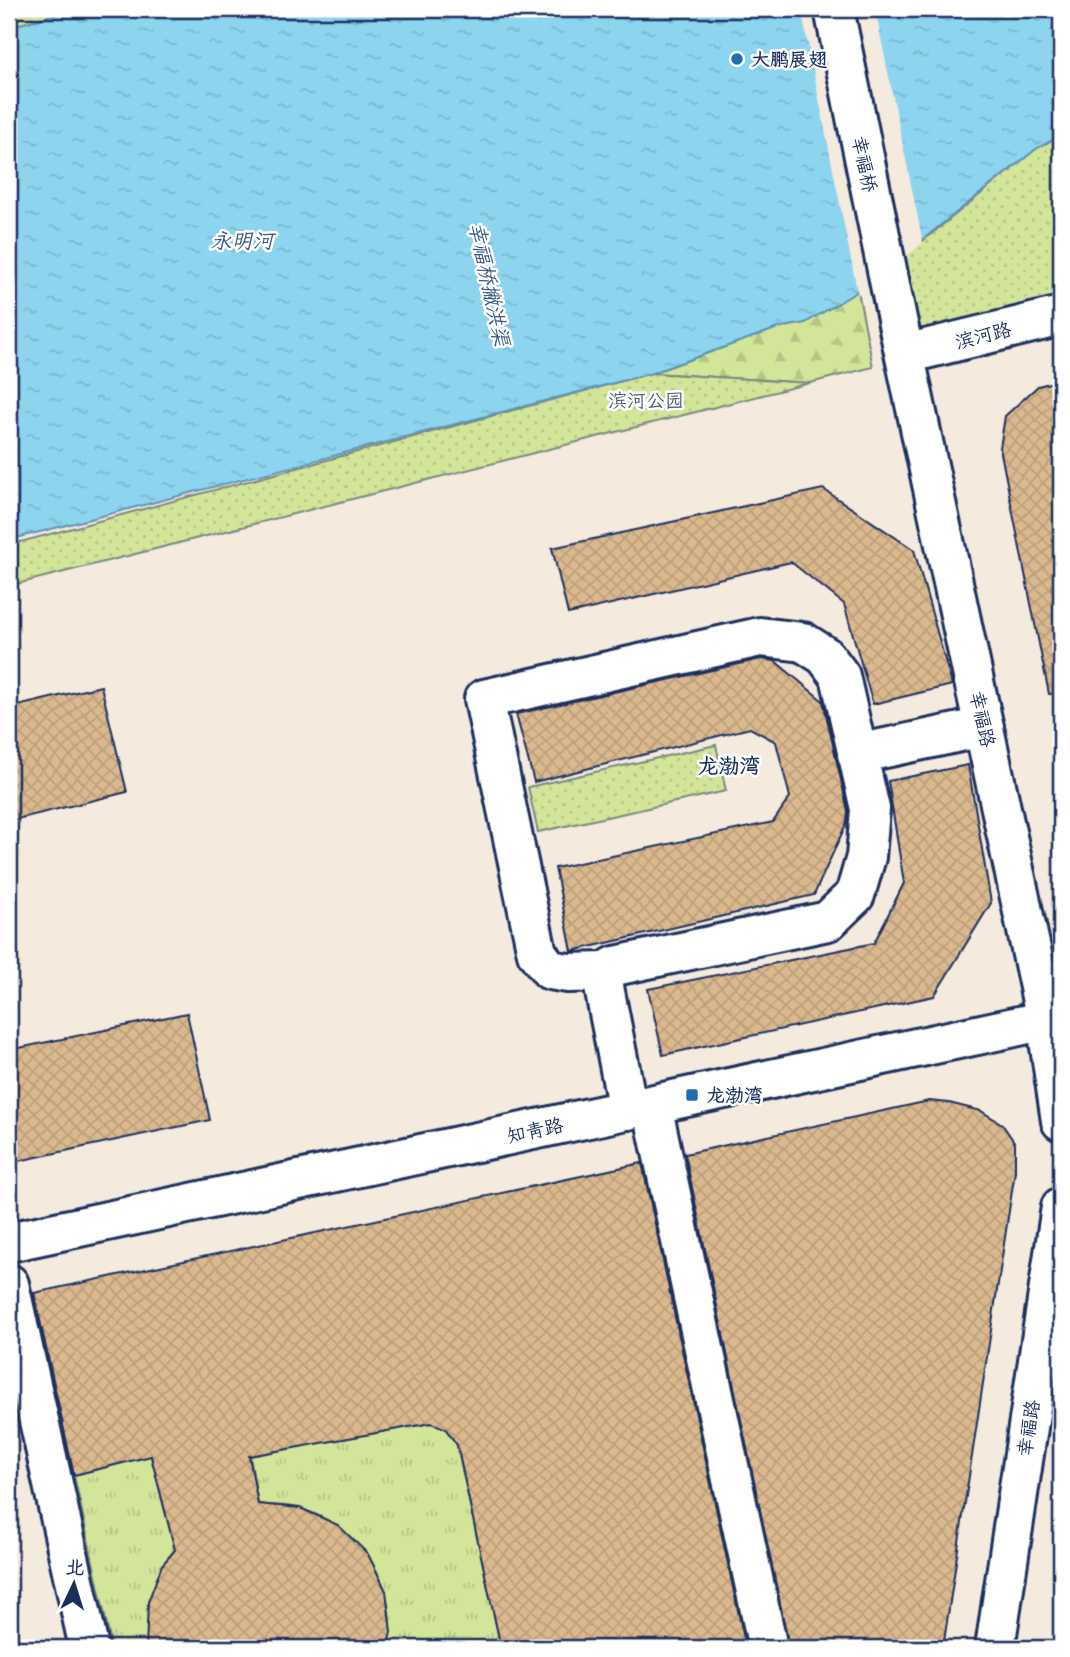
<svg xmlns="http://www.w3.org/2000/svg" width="1070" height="1657" viewBox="0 0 1070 1657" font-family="Kalam,'LXGW WenKai TC',sans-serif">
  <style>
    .grass { fill: url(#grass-tufts); stroke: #778a7c; stroke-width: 2 }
    .forest { fill: url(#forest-firs); stroke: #778a7c; stroke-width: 2 }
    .park { fill: url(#park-dots); stroke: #778a7c; stroke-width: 2 }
    .water { fill: url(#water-ripples); stroke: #5f93b4; stroke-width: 2 }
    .pier { fill: #f4eadd }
    .building { fill: url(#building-cross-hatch); stroke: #1b2f5e; stroke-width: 2 }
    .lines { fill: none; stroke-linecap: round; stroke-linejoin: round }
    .minor-casing { stroke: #1b2f5e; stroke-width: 44 }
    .major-casing { stroke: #1b2f5e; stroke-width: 44 }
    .minor { stroke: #fff; stroke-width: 38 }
    .major { stroke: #fff; stroke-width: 38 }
    .poi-dot { fill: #1f6fb2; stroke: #fff; stroke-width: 2.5 }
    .labels { text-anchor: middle; stroke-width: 5; stroke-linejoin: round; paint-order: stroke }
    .poi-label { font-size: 19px; font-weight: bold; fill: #1b2f5e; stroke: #fff; text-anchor: start }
    .street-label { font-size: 19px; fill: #1b2f5e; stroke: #fff }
    .park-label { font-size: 19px; fill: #495c6d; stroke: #fff }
    .water-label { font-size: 21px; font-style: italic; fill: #385882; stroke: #fff }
    .neighbourhood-label { font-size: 21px; font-weight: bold; fill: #1b2f5e; stroke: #fff }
  </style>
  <defs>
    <pattern id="grass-tufts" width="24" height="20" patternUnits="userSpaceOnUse" patternTransform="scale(1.75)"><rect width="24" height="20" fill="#d3e599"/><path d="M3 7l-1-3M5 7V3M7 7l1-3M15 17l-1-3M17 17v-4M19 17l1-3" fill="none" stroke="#b5c586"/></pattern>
    <pattern id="forest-firs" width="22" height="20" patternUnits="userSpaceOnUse" patternTransform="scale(1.75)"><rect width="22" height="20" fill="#d3e599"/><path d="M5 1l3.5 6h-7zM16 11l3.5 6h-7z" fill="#b5c586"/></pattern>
    <pattern id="park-dots" width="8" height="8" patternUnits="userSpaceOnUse" patternTransform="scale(1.75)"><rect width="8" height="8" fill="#d3e599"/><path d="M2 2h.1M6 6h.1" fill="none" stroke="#b5c586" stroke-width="1.8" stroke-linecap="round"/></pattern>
    <pattern id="water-ripples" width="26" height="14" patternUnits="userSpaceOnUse" patternTransform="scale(1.75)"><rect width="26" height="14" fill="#8dd5ee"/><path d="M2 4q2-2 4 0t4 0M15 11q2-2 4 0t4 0" fill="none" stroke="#79b7ce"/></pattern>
    <pattern id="building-cross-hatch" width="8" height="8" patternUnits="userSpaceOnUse" patternTransform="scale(1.75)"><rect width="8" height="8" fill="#dbb98d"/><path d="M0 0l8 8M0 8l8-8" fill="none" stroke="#bb9f7c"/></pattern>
  </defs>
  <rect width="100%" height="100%" fill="#f4eadd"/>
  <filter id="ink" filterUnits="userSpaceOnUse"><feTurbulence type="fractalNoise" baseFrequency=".0143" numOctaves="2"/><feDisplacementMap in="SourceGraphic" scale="14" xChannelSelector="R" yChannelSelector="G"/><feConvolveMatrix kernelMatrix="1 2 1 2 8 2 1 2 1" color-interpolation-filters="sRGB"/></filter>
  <g filter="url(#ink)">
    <g class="grass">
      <path d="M431,1423L445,1428L457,1445L501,1648H387C401,1586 361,1528 302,1509C289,1504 272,1506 258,1504L250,1456Z"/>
      <polygon points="145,1433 175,1550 162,1565 147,1640 149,1648 112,1648 74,1475 123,1463"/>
    </g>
    <polygon class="forest" points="858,291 873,367 810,383 652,373 778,328 805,323"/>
    <g class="park">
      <polygon points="9,9 75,9 9,27"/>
      <polygon points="1061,135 1061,316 905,354 887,270 1036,149"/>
      <polygon points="652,373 810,383 9,586 9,545"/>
      <polygon points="716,745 726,791 538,832 528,787"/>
    </g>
    <polygon class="water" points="75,9 1061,9 1061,135 1036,149 858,291 805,323 778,328 652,373 9,540 9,27"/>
    <polygon class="pier" points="801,9 875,9 923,243 858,295"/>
    <g class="building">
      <polygon points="1061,380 1061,693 1049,694 1000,448 1005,416 1038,386"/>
      <polygon points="823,489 914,550 952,685 873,704 844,604 791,562 568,614 552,548"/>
      <polygon points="761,659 775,661 823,701 848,811 847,822 814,895 572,951 555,868 773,822 790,797 776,742 750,728 534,782 516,714"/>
      <polygon points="101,686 127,792 9,821 9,708"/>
      <polygon points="968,765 991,903 934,996 663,1055 648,989 874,943 904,883 888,781"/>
      <polygon points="187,1013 210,1120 9,1163 9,1050"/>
      <polygon points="929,1101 949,1103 981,1111 1002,1124 1015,1143 1015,1171 943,1648 789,1648 685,1154"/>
      <polygon points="642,1163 746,1648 501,1648 457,1445 445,1428 431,1423 249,1456 258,1504 300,1508 338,1525 368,1554 386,1591 391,1632 387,1648 146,1648 148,1602 162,1565 175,1550 151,1456 74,1475 34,1293"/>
    </g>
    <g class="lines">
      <g class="minor-casing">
        <g id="minor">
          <polyline points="905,354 1061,316"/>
          <polyline points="857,754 984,727"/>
          <polyline points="605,972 568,973 550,970 537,953 484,699 760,637 803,642 825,656 840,676 870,809 866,857 855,895 828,921 615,966 605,972 604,987 628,1110"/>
          <polyline points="652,1105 768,1648"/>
          <polyline points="9,1284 89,1648"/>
        </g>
      </g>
      <g class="major-casing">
        <g id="major">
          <polyline points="834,9 897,319 1046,1020 1061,1121"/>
          <polyline points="9,1242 1061,1017"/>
          <polyline points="995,1648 1061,1207"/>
        </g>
      </g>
      <use href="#minor" class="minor"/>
      <use href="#major" class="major"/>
    </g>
  </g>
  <g class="poi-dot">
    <circle cx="737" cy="59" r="7"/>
    <rect x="685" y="1088" width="14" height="14" rx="3.5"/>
  </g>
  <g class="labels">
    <g class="poi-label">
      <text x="751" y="66">大鹏展翅</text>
      <text x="706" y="1102">龙渤湾</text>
    </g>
    <g class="street-label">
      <text transform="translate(865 164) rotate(78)" y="7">幸福桥</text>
      <text transform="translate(983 335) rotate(-14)" y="7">滨河路</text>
      <text transform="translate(983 719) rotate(78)" y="7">幸福路</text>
      <text transform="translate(535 1130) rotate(-12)" y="7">知青路</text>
      <text transform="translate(1028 1428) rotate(-81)" y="7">幸福路</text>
    </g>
    <g class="park-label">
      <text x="646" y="407">滨河公园</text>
    </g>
    <g class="water-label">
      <text x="242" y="248">永明河</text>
      <text transform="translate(489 284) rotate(78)" y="7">幸福桥撇洪渠</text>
    </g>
    <g class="neighbourhood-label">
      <text x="729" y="773">龙渤湾</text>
    </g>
  </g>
  <rect width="1070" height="1657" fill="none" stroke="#fff" stroke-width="35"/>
  <rect x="18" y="18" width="1035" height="1622" fill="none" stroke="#1b2f5e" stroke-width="2.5" filter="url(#ink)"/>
  <g transform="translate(74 1584) rotate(4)" stroke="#ffffff" stroke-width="5" paint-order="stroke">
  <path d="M0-5L12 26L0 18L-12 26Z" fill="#1b2f5e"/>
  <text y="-10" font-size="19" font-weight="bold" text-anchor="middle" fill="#1b2f5e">北</text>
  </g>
</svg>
